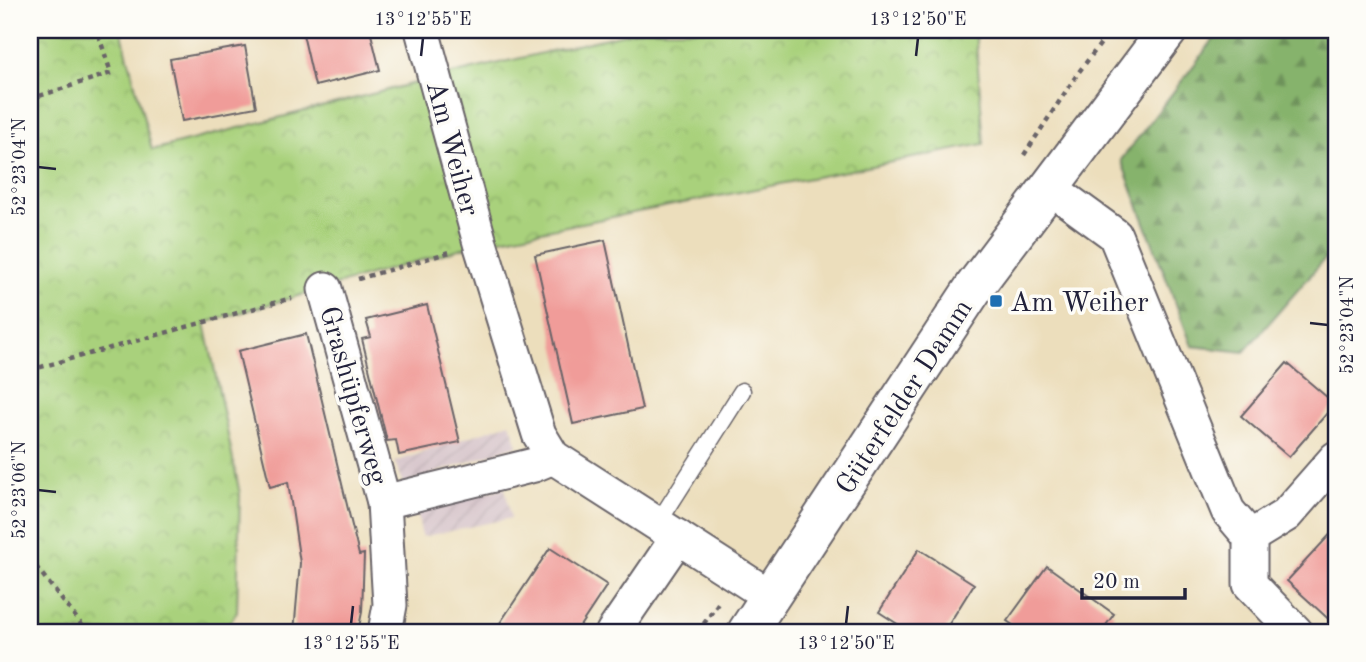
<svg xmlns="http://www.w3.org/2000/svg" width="1366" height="662" viewBox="0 0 1366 662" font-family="'Old Standard TT',serif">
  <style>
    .industrial { fill: url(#industrial-furrows) }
    .forest { fill: url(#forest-firs); stroke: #546a54; stroke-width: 2 }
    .park { fill: url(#park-crowns); stroke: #667a5c; stroke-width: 2 }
    .building { fill: #f09c99 }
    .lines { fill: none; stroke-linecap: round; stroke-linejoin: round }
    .lane-casing { stroke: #696468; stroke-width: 19 }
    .street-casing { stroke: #696468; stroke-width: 37 }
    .secondary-casing { stroke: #696468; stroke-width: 42 }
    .path { stroke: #696468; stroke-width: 4.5; stroke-dasharray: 5 5; stroke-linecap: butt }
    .lane { stroke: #fff; stroke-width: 16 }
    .street { stroke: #fff; stroke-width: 33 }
    .secondary { stroke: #fff; stroke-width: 38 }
    .ticks { fill: none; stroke: #22223b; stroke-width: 2.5 }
    .poi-dot { fill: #1f6fb2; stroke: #fdfcf7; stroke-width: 2.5 }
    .labels { text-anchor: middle; stroke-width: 7; stroke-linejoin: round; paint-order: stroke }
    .street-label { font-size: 28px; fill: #22223b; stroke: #fdfcf7 }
    .poi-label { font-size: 28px; fill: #22223b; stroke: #fdfcf7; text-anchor: start }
    .neatline { fill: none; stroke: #22223b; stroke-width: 2.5 }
    .ticks-label { font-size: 18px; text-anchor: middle; fill: #22223b }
  </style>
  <defs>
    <pattern id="industrial-furrows" width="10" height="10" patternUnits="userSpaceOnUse" patternTransform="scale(1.75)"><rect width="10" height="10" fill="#d2bec5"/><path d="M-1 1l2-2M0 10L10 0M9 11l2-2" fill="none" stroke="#b4a3aa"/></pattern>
    <pattern id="forest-firs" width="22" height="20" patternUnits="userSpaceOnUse" patternTransform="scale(1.75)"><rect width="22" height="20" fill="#86b36c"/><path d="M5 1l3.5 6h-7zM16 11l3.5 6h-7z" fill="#6d915a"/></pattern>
    <pattern id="park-crowns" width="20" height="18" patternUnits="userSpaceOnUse" patternTransform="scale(1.75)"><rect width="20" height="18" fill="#a9d17c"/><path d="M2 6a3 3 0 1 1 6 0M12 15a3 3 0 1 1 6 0" fill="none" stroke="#91b36c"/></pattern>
  </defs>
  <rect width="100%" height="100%" fill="#fdfcf7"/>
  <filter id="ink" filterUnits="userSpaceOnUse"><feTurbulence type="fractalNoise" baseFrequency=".0143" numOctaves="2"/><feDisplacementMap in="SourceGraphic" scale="14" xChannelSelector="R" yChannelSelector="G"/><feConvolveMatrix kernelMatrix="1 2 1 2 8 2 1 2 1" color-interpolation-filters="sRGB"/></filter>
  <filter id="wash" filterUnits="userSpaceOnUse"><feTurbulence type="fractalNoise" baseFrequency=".00686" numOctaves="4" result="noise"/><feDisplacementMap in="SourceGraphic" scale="28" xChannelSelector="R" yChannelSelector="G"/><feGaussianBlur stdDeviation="1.57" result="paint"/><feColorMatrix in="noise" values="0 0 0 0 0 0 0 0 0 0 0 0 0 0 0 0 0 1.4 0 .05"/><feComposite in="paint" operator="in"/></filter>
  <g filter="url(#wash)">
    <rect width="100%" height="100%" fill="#ecdebc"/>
    <g class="industrial">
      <polygon points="510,423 518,445 403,484 395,462"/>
      <polygon points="505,488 511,518 422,537 416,507"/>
    </g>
    <polygon class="forest" points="1221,30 1336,30 1336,246 1244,352 1192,346 1121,160"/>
    <polygon class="park" points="30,30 121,30 152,150 435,78 641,30 975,30 984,144 480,243 205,323 240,494 237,612 222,632 30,632"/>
    <g id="blocks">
      <g class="building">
        <polygon points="302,30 370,30 380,70 315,86"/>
        <polygon points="245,46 256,107 182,121 170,59"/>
        <polygon points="605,240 642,409 573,424 535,255"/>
        <polygon points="427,305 460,442 399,455 396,440 387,441 362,339 371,337 366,320"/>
        <polygon points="306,334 359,555 364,554 362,612 358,632 294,632 300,563 288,482 270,487 238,351"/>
        <polygon points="1287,363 1335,404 1289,457 1241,416"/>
        <polygon points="1336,528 1336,626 1287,581"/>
        <polygon points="550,548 607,585 576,632 494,632"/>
        <polygon points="919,549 974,584 944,632 910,632 879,612"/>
        <polygon points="1047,566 1114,614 1101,632 1023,632 1007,621"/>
      </g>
    </g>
  </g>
  <g filter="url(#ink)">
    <use href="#blocks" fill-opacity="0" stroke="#696468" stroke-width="2"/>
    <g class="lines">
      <g class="lane-casing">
        <polyline id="lane" points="658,523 742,391"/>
      </g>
      <g class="street-casing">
        <g id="street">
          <polyline points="422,30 480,243 539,434 553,457 771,597"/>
          <polyline points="1049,187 1115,235 1228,511 1250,537 1286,515 1336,458"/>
          <polyline points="325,289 384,502 390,605 385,632"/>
          <polyline points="384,502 534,465 553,457"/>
          <polyline points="1250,537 1250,584 1296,632"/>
          <polyline points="613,632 678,537"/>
        </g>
      </g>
      <g class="secondary-casing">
        <polyline id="secondary" points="747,632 975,286 1168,30"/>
      </g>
      <g class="path">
        <polyline points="30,99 111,73 97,30"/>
        <polyline points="1024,155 1078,73 1111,30"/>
        <polyline points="358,279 450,252"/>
        <polyline points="30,370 292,298"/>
        <polyline points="30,559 85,629 92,632"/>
        <polyline points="698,632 719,602"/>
      </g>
      <use href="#lane" class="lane"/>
      <use href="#street" class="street"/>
      <use href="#secondary" class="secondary"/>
    </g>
  </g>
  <path class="ticks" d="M421,56L423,38M916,56L918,38M38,167L56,169M1310,323L1328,325M38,490L56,492M351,624L353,606M846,624L848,606"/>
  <rect class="poi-dot" x="989" y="294" width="14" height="14" rx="3.5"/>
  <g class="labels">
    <g class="street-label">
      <text transform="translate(454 148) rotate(75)" y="10">Am Weiher</text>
      <text transform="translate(355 395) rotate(74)" y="10">Grashüpferweg</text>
      <text transform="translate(903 396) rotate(-57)" y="10">Güterfelder Damm</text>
    </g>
    <g class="poi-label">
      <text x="1010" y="311">Am Weiher</text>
    </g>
  </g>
  <rect width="1366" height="662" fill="none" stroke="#fdfcf7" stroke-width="77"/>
  <path d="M1082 588v10h103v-10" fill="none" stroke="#22223b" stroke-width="3.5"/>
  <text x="1093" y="588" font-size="21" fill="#22223b" stroke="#fdfcf7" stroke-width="5" paint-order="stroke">20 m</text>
  <rect x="38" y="38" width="1290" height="586" class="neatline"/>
  <g class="ticks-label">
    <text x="423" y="25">13°12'55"E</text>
    <text x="918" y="25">13°12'50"E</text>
    <text transform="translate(19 167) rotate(-90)" y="6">52°23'04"N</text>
    <text transform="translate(1347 325) rotate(-90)" y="6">52°23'04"N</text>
    <text transform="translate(19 490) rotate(-90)" y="6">52°23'06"N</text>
    <text x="351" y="649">13°12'55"E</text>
    <text x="846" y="649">13°12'50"E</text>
  </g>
</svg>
